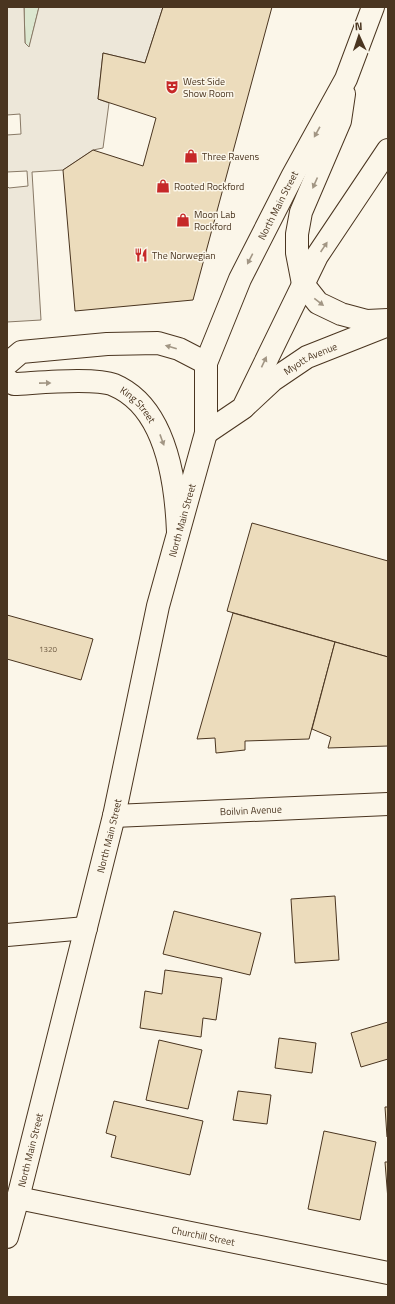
<svg xmlns="http://www.w3.org/2000/svg" width="395" height="1304" viewBox="0 0 395 1304" font-family="'Titillium Web',sans-serif">
  <style>
    .green { fill: #dce7d0; stroke: #887966 }
    .parking { fill: #ede7d9; stroke: #887966 }
    .building { fill: #ecdcbc; stroke: #4a3520 }
    .lines { fill: none; stroke-linecap: round; stroke-linejoin: round }
    .minor-casing { stroke: #4a3520; stroke-width: 24 }
    .major-casing { stroke: #4a3520; stroke-width: 24 }
    .minor { stroke: #fbf6e9; stroke-width: 22 }
    .major { stroke: #fbf6e9; stroke-width: 22 }
    .oneway { fill: #a29684 }
    .labels { text-anchor: middle; stroke-width: 3; stroke-linejoin: round; paint-order: stroke }
    .number-label { font-size: 8px; fill: #725f47 }
    .poi-label { font-size: 10px; fill: #4a3520; stroke: #fbf6e9; text-anchor: start }
    .street-label { font-size: 10px; fill: #4a3520; stroke: #fbf6e9 }
  </style>
  <rect width="100%" height="100%" fill="#fbf6e9"/>
  <polygon class="green" points="24,7 39,7 29,48 25,43"/>
  <polygon class="parking" points="7,7 24,7 25,43 29,47 39,7 163,7 145,63 103,53 98,99 109,103 103,148 93,150 63,170 32,172 41,320 7,322 7,186 9,188 28,186 27,171 7,172 7,135 21,134 20,114 7,115"/>
  <g class="building">
    <polygon points="163,7 272,7 193,300 75,311 63,170 93,150 143,166 156,118 98,99 103,53 145,63"/>
    <polygon points="252,523 388,561 388,657 227,611"/>
    <polygon points="233,613 335,642 309,739 245,741 245,750 216,753 215,738 197,739"/>
    <polygon points="7,615 93,639 81,680 7,659"/>
    <polygon points="335,642 388,657 388,746 328,748 331,737 312,729"/>
    <polygon points="335,896 339,960 295,963 291,899"/>
    <polygon points="174,911 261,933 250,975 163,954"/>
    <polygon points="165,970 222,978 216,1020 203,1018 201,1037 140,1028 145,991 162,994"/>
    <polygon points="388,1022 388,1059 361,1067 351,1033"/>
    <polygon points="279,1038 316,1043 312,1073 275,1068"/>
    <polygon points="159,1040 202,1050 188,1109 146,1100"/>
    <polygon points="238,1091 271,1095 267,1124 233,1120"/>
    <polygon points="114,1101 203,1121 190,1175 111,1157 116,1136 106,1133"/>
    <polygon points="385,1107 388,1107 388,1137 387,1137"/>
    <polygon points="324,1131 376,1142 360,1220 308,1209"/>
    <polygon points="385,1162 388,1162 388,1200"/>
  </g>
  <g class="lines">
    <g class="minor-casing">
      <g id="minor">
        <polyline points="7,364 21,352 107,344 158,343 179,349 206,363"/>
        <path id="s1" d="M7,380L14,384C38,383 94,377 114,385C166,407 176,483 178,532"/>
        <path id="s2" d="M244,407L273,380L307,357L388,325"/>
        <path id="s3" d="M114,816L388,804"/>
        <polyline points="7,935 86,928"/>
        <path id="s4" d="M18,1198L388,1273"/>
      </g>
    </g>
    <g class="major-casing">
      <g id="major">
        <polyline points="344,94 340,121 301,212 297,234 297,253 303,284 318,303 341,314 367,321 388,320"/>
        <polyline points="206,433 243,408 317,256 388,150"/>
        <path id="s5" d="M7,1237L18,1198L114,816L158,606L206,433V363L240,279L293,175L346,79L373,7"/>
      </g>
    </g>
    <use href="#minor" class="minor"/>
    <use href="#major" class="major"/>
  </g>
  <defs><path id="oneway-solid" d="M-6-.8H1V-3.2L6.5 0L1 3.2V.8H-6Z"/></defs>
  <g class="oneway">
    <use href="#oneway-solid" transform="translate(317 132) rotate(119)"/>
    <use href="#oneway-solid" transform="translate(315 183) rotate(114)"/>
    <use href="#oneway-solid" transform="translate(324 247) rotate(-56)"/>
    <use href="#oneway-solid" transform="translate(250 259) rotate(117)"/>
    <use href="#oneway-solid" transform="translate(319 302) rotate(38)"/>
    <use href="#oneway-solid" transform="translate(171 347) rotate(-164)"/>
    <use href="#oneway-solid" transform="translate(264 362) rotate(-65)"/>
    <use href="#oneway-solid" transform="translate(45 383) rotate(-1)"/>
    <use href="#oneway-solid" transform="translate(162 440) rotate(70)"/>
  </g>
  <defs>
    <g id="theatre-bare" transform="scale(1.08)"><path d="M-5-5.5Q0-4 5-5.5V0Q5 5 0 6Q-5 5-5 0ZM-3.3-2.5H-1v1.5H-3.3ZM1-2.5H3.3v1.5H1ZM-2.8 1Q0 5.5 2.8 1Z" fill="#c62828" stroke="#fbf6e9" stroke-width="2.5" paint-order="stroke"/></g>
    <g id="shop-bare" transform="scale(1.08)"><path d="M-5-2.5h2.3a2.7 3.5 0 0 1 5.4 0H5L5.5 6h-11ZM-1.5-2.5h3a1.5 2.3 0 0 0-3 0Z" fill="#c62828" stroke="#fbf6e9" stroke-width="2.5" paint-order="stroke"/></g>
    <g id="restaurant-bare" transform="scale(1.08)"><path d="M-5-6h1v4h1v-4h1v4h1v-4h1v5L-1.5 .5V6h-2V.5L-5-1ZM5-6V6H3V1.5H1.5Q1.5-4 5-6Z" fill="#c62828" stroke="#fbf6e9" stroke-width="2.5" paint-order="stroke"/></g>
  </defs>
  <g fill-rule="evenodd">
    <use href="#theatre-bare" x="172" y="87"/>
    <use href="#shop-bare" x="191" y="156"/>
    <use href="#shop-bare" x="163" y="186"/>
    <use href="#shop-bare" x="183" y="220"/>
    <use href="#restaurant-bare" x="141" y="255"/>
  </g>
  <g class="labels">
    <g class="number-label">
      <text x="48" y="652">1320</text>
    </g>
    <g class="poi-label">
      <text x="183" y="85">West Side<tspan x="183" dy="12">Show Room</tspan></text>
      <text x="202" y="160">Three Ravens</text>
      <text x="174" y="190">Rooted Rockford</text>
      <text x="194" y="218">Moon Lab<tspan x="194" dy="12">Rockford</tspan></text>
      <text x="152" y="259">The Norwegian</text>
    </g>
    <g class="street-label">
      <text dy="4" stroke="none"><textPath href="#s5" startOffset="1072">North Main Street</textPath></text>
      <text dy="4" stroke="none"><textPath href="#s2" startOffset="83">Myott Avenue</textPath></text>
      <text dy="4" stroke="none"><textPath href="#s1" startOffset="140">King Street</textPath></text>
      <text dy="4" stroke="none"><textPath href="#s5" startOffset="738">North Main Street</textPath></text>
      <text dy="4" stroke="none"><textPath href="#s3" startOffset="137">Boilvin Avenue</textPath></text>
      <text dy="4" stroke="none"><textPath href="#s5" startOffset="414">North Main Street</textPath></text>
      <text dy="4" stroke="none"><textPath href="#s5" startOffset="90">North Main Street</textPath></text>
      <text dy="4" stroke="none"><textPath href="#s4" startOffset="189">Churchill Street</textPath></text>
    </g>
  </g>
  <rect width="395" height="1304" fill="none" stroke="#4a3520" stroke-width="16"/>
  <g transform="translate(359 36) rotate(357)" stroke="#fbf6e9" stroke-width="3" paint-order="stroke">
  <path d="M0-3L7 15L0 10L-7 15Z" fill="#4a3520"/>
  <text y="-6" font-size="11" font-weight="bold" text-anchor="middle" fill="#4a3520">N</text>
  </g>
</svg>
